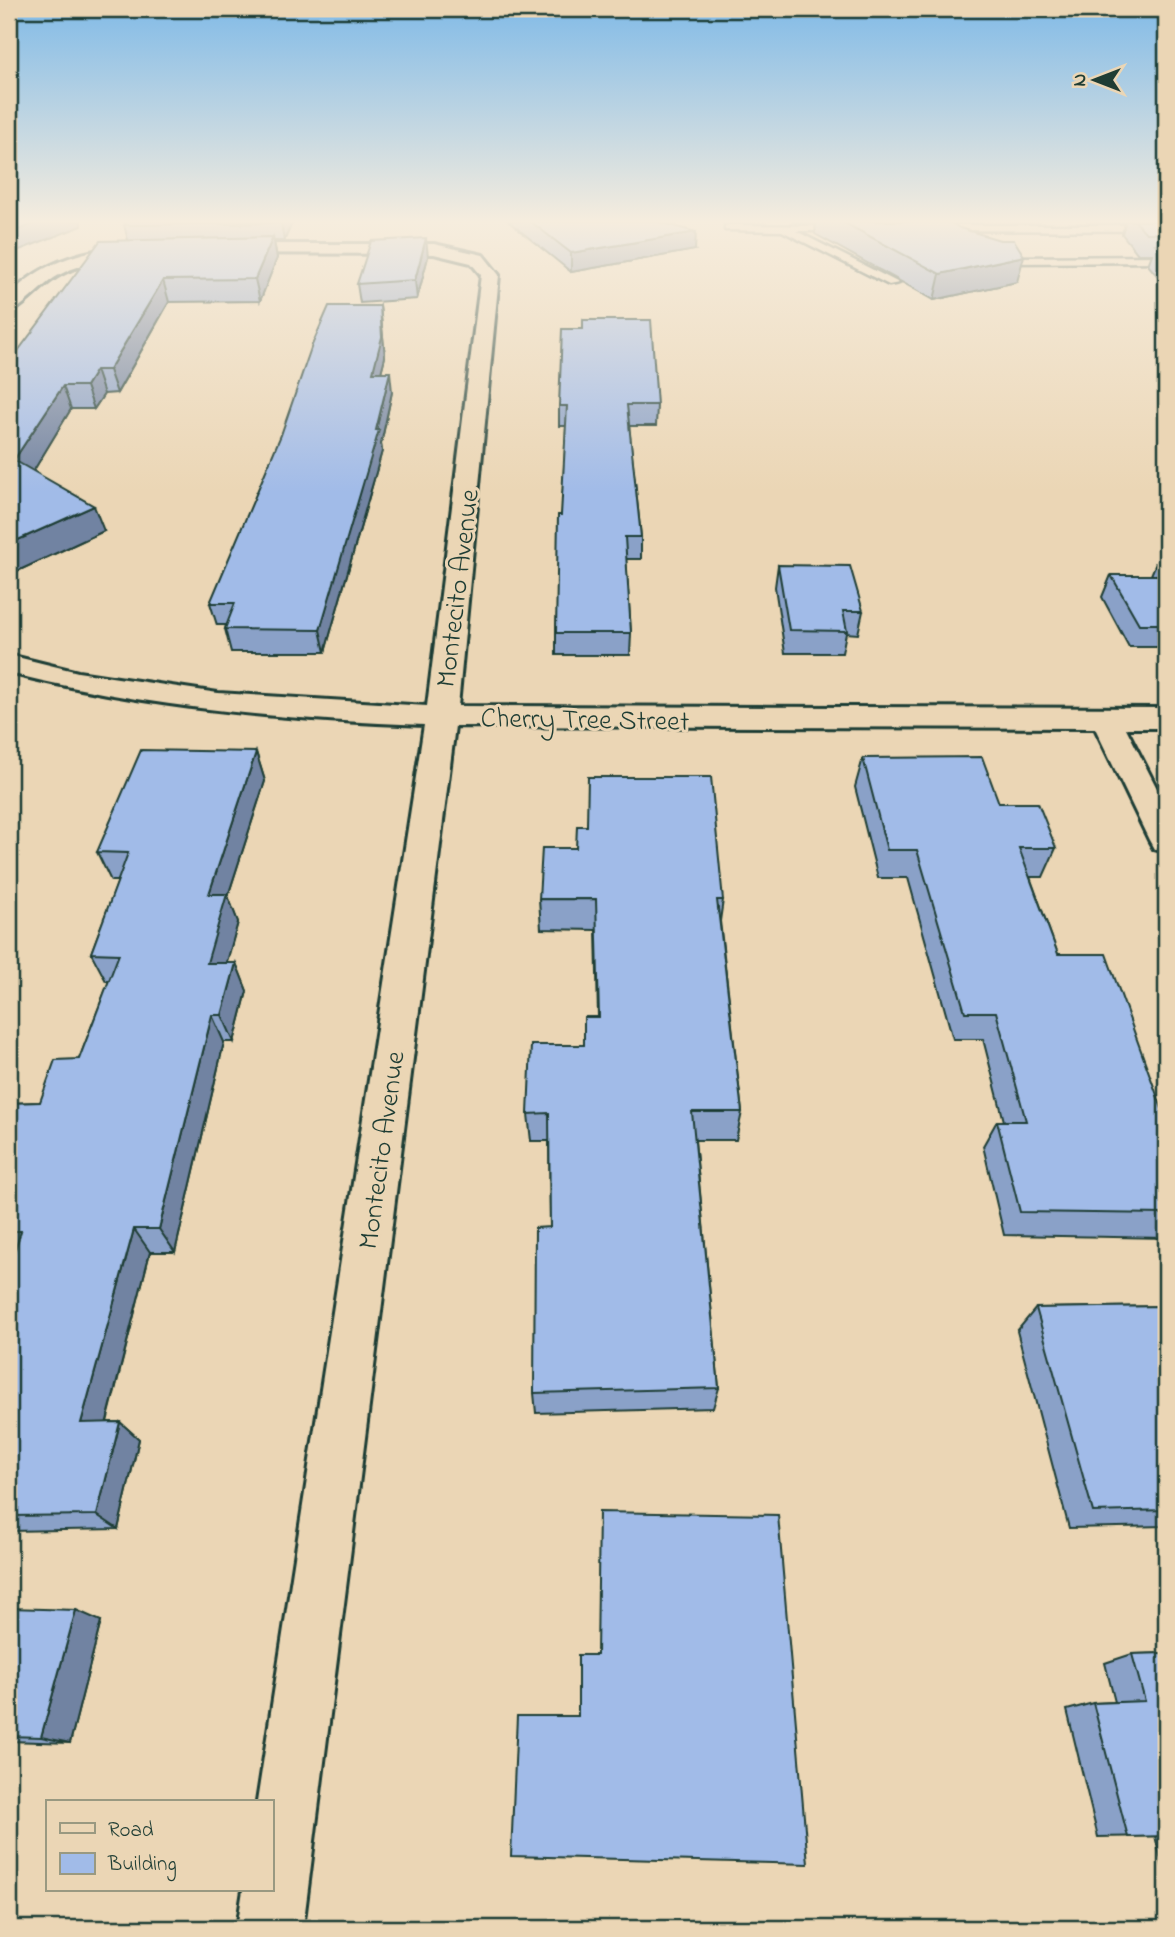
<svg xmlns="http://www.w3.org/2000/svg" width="1175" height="1937" viewBox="0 0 1175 1937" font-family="'Indie Flower',sans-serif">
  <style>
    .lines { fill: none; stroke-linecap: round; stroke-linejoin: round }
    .lane-casing { stroke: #1f3d34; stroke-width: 5 }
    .street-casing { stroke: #1f3d34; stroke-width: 6 }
    .lane { fill: #ebd6b5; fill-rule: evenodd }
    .street { fill: #ebd6b5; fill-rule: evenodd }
    .wall { fill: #8aa1c8; stroke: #1f3d34; stroke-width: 2 }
    .shaded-wall { fill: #7183a2; stroke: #1f3d34; stroke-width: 2 }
    .building { fill: #a1bbe8; stroke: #1f3d34; stroke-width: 2 }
    .labels { text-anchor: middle; stroke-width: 6; stroke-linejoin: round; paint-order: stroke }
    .street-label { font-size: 28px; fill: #1f3d34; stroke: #ebd6b5 }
  </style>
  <rect width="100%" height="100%" fill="#ebd6b5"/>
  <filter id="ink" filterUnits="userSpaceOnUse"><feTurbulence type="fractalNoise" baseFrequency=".0143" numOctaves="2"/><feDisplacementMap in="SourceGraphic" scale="14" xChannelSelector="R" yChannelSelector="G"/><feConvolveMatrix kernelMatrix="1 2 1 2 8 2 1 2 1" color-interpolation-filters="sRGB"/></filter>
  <g filter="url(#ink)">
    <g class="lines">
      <g class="lane-casing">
        <g id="lane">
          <polygon points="729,225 849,226 849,230 845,231 796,231 899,283 889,285 782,231 725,230 725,226"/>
          <polygon points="928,225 1166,225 1166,231 924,230 924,226"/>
          <polygon points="1166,256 1166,262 992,263 987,260 992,257"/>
        </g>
      </g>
      <g class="street-casing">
        <g id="street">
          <path d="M139,244L148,249L145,253C116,260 88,260 61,274C44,282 21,310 9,313V296C43,259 91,249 139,244Z"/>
          <path d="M224,244H434L483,255L499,275L458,706L1166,708V728H1126L1166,806V852L1154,849L1149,840L1095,728L455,726L303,1928H237L243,1890H271V1802H257L424,725C283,720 146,707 9,673V655L78,672L218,693L427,706L481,275L471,263L434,254L218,253L215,249Z"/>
        </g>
      </g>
      <use href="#lane" class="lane"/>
      <use href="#street" class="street"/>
    </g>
    <g class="wall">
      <polygon points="127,221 293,221 284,241 274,241 277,258 260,301 169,302 117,393 104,394 94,409 71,409 33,471 104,531 9,575 9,363 128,240 124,225"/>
      <polygon points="508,221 655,221 695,250 571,272"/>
      <polygon points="792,221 982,221 982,222 951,222 1017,282 934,300 815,234 816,222 794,222"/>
      <polygon points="1111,221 1166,221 1166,280 1160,279 1148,265 1152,254 1138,254 1122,234 1125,223 1112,222"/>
      <polygon points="428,257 417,299 360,303 357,284"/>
      <polygon points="380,306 385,357 381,372 392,392 381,444 382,451 325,652 231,652 225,629 226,625 217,625 210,603"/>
      <polygon points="583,320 657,405 656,426 629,426 641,537 641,559 626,559 631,633 630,655 556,655 556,633 566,426 559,426 559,406 583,329"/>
      <polygon points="1156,563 1166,563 1166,647 1129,647 1102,597 1111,575 1151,575"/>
      <polygon points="778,565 863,611 858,634 846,633 842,653 785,653 775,587"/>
      <polygon points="256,752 265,781 228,896 238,922 226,963 236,963 247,991 234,1042 224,1042 175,1252 150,1252 107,1422 120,1422 139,1439 118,1529 9,1531 9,1269 14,1254 9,1249 9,1103 40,1102 79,1059 109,981 106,981 91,953 118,881 111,881 97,852"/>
      <polygon points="863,758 999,803 1056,848 1043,877 1030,877 1058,954 1166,1120 1166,1238 1004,1235 983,1146 997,1121 1004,1121 983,1039 953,1039 908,878 878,878 855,787"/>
      <polygon points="539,899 723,900 720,921 742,1112 736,1140 695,1140 719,1388 713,1408 536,1413 534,1393 550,1227 549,1141 531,1141 528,1114 584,1045 598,1017 596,930 541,929"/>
      <polygon points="1166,1306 1166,1526 1069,1528 1017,1331 1036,1308"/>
      <polygon points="9,1608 101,1621 70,1743 9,1741"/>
      <polygon points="1166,1653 1166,1880 1155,1836 1098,1837 1067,1710 1093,1703 1115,1702 1105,1663 1132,1654"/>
    </g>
    <g class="shaded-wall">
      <polygon points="42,221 80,221 82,226 9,254 9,233"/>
      <polygon points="282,221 293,221 284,241 281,223"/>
      <polygon points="696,232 695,250 571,272 571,253"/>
      <polygon points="273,237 277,258 260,301 255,279"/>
      <polygon points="426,238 428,257 417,299 415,280"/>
      <polygon points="1024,256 1017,282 934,300 940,274"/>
      <polygon points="163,280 169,302 117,393 109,370"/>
      <polygon points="380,306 385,357 376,392 373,372"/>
      <polygon points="96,370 104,394 94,409 86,386"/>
      <polygon points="390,372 392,392 381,444 382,451 325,652 320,630 376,430"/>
      <polygon points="63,386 71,409 25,485 14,460"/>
      <polygon points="94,506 104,531 9,575 9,544"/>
      <polygon points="256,752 265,781 228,896 238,922 219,991 207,963 209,894"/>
      <polygon points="236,963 247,991 234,1042 222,1015"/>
      <polygon points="212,1015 224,1042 175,1252 159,1229"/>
      <polygon points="134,1229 150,1252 102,1440 81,1423"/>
      <polygon points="120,1422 139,1439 118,1529 97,1515"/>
      <polygon points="76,1610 101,1621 70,1743 41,1737"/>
    </g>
    <g class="building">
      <polygon points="9,221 42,221 9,233"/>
      <polygon points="127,221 282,221 281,223 124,225"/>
      <polygon points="530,221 655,221 696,232 571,253"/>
      <polygon points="841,221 948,221 960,228 1000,240 1014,240 1024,256 940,274"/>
      <polygon points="1135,221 1166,221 1166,233 1146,233"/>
      <polygon points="273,237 255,279 163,280 109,370 96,370 86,386 63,386 14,460 94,506 9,544 9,363 100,241"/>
      <polygon points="426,238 415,280 357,284 371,241"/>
      <polygon points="1166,243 1166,256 1155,244"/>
      <polygon points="329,306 380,306 382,337 373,372 390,372 376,430 379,430 320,630 225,629 235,603 210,603 281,435 312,345"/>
      <polygon points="583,320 651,320 657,405 627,405 641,537 625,537 631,633 556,633 558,515 561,515 567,406 559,406 562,329 583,329"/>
      <polygon points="1156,563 1166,563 1166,624 1139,624 1111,575 1163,575"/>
      <polygon points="778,565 850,566 863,611 843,611 847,631 789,630"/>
      <polygon points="141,750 256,752 209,894 227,894 207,963 236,963 222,1015 212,1015 159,1229 134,1229 81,1423 120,1422 97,1515 9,1516 9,1269 21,1231 9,1231 9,1185 16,1164 9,1164 9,1103 40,1102 55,1060 79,1059 119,954 91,953 128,853 97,852"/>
      <polygon points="982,757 999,803 1038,803 1056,848 1019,848 1058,954 1106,954 1166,1120 1166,1214 1020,1212 997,1121 1026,1121 996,1012 965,1012 917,850 887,850 863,758"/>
      <polygon points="588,777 711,777 723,900 717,900 742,1112 692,1112 719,1388 534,1393 535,1228 550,1227 549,1113 528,1114 531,1045 584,1045 584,1017 599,1017 596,899 539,899 542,848 576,848 577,826 587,826"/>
      <polygon points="1166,1306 1166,1510 1093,1512 1036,1308"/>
      <polygon points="599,1512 778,1515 808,1864 511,1856 517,1716 578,1716 578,1655 597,1655"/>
      <polygon points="9,1608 76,1610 41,1737 9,1736"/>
      <polygon points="1166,1653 1166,1836 1128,1837 1093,1703 1145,1701 1132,1654"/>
    </g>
  </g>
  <linearGradient id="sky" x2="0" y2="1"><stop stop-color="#80bae7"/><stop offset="0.45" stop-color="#f6edde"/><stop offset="1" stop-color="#f6edde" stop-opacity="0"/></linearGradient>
  <rect width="1175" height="492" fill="url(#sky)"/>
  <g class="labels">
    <g class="street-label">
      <text transform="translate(456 588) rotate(-83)" y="10">Montecito Avenue</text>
      <text transform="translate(585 718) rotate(1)" y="10">Cherry Tree Street</text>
      <text transform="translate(380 1150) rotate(-82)" y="10">Montecito Avenue</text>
    </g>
  </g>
  <rect width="1175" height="1937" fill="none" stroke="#ebd6b5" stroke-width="35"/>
  <rect x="18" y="18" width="1140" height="1902" fill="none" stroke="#1f3d34" stroke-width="2.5" filter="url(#ink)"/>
  <rect x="46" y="1800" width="228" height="91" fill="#ebd6b5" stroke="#999981" stroke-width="2"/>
  <rect x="60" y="1823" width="35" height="10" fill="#ebd6b5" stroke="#999981" stroke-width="2"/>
  <text x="108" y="1836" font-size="21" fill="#1f3d34">Road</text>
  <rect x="60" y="1853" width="35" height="21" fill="#a1bbe8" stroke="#999981" stroke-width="2"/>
  <text x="108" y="1870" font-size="21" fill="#1f3d34">Building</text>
  <g transform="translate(1095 80) rotate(270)" stroke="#ebd6b5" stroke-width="5" paint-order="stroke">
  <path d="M0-5L12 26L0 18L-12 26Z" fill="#1f3d34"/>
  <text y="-10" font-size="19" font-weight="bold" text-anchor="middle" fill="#1f3d34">N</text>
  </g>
</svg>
